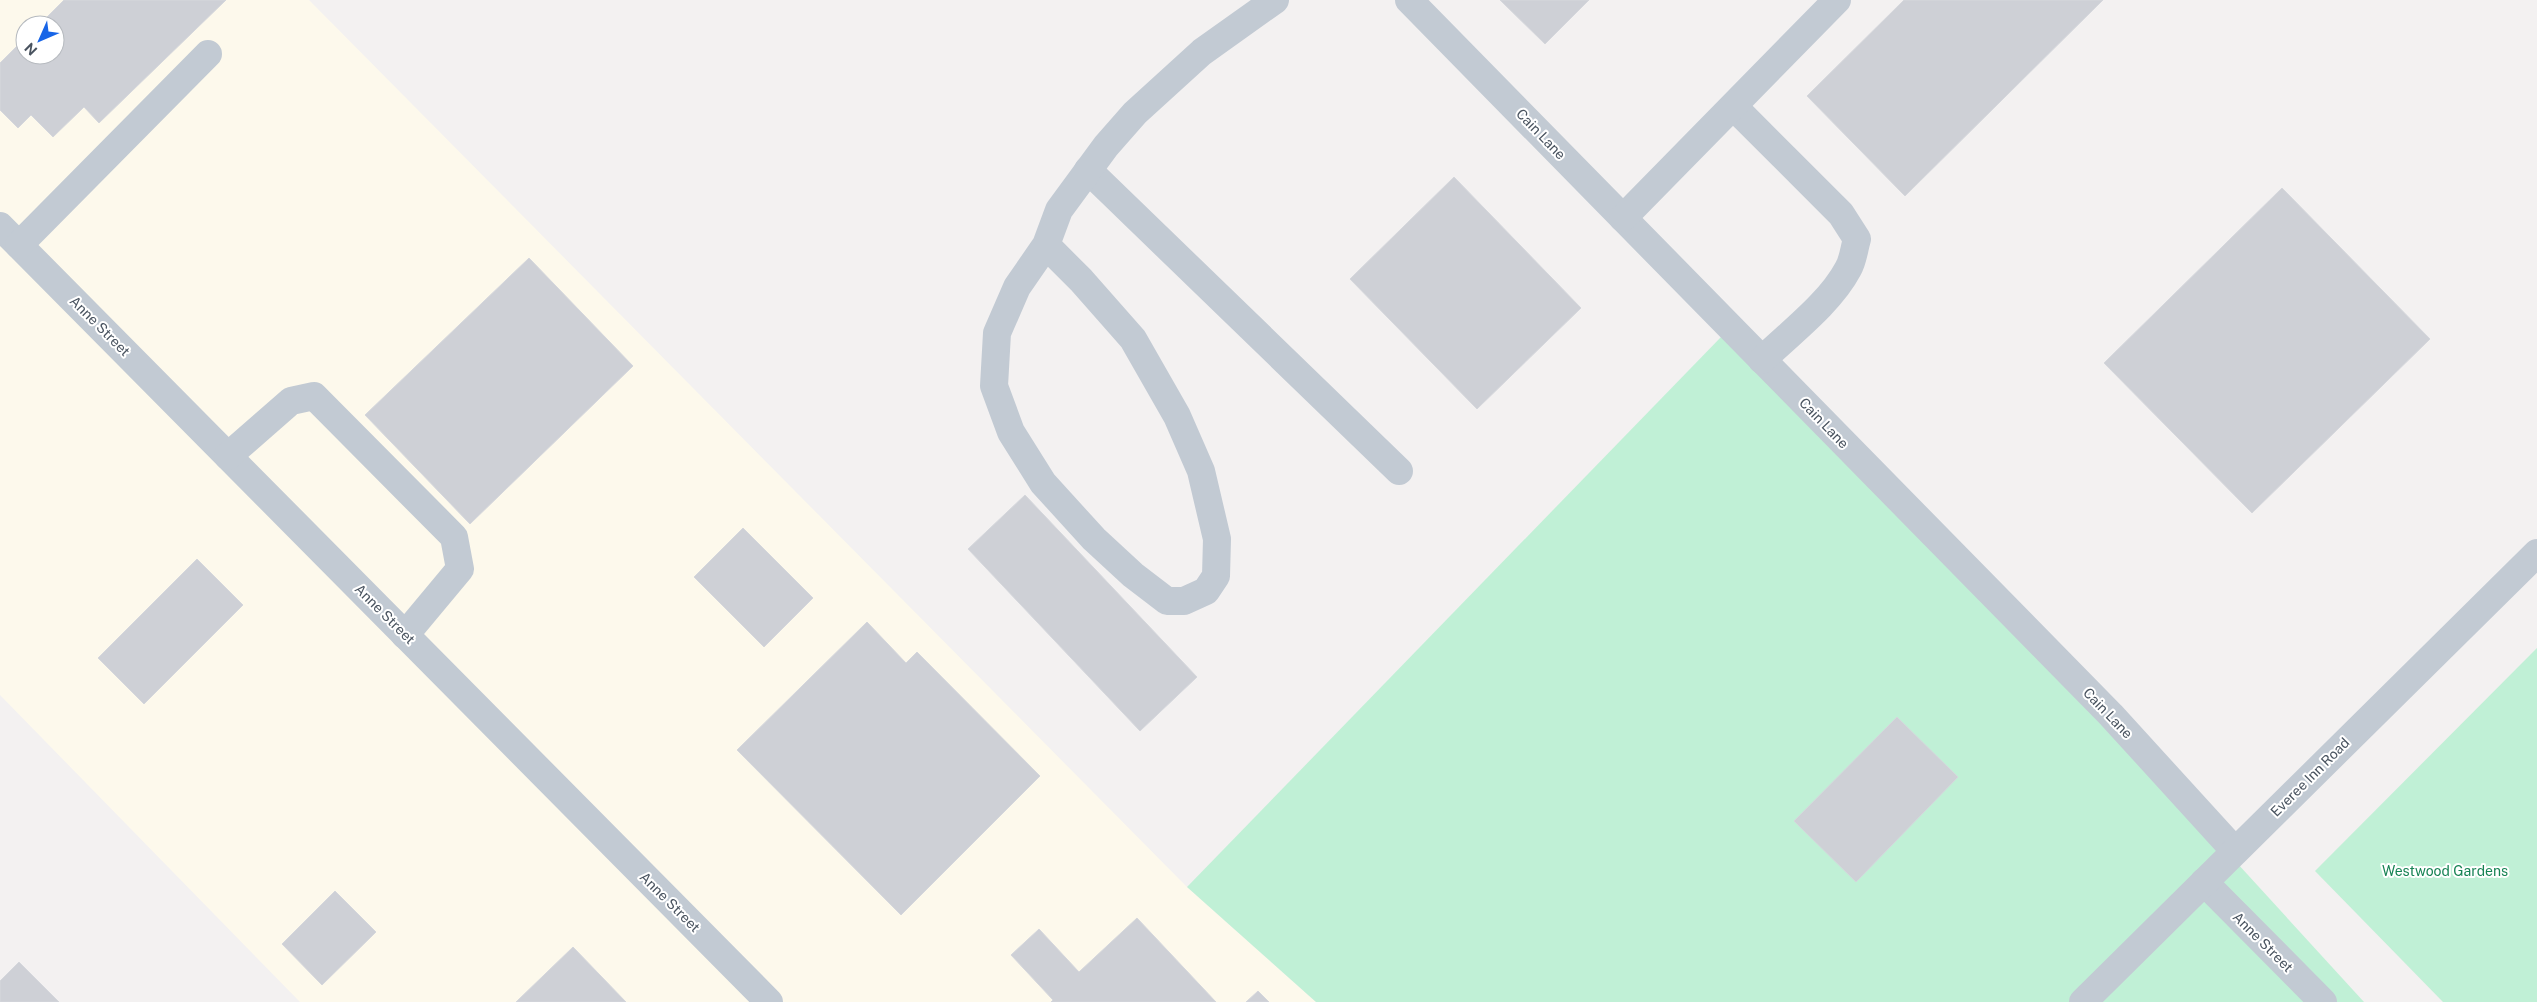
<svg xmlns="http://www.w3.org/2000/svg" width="2537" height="1002" viewBox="0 0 2537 1002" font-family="'Public Sans',sans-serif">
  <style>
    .commercial { fill: #fdf9ec; fill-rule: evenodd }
    .green { fill: #c0f0d6 }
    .building { fill: #ced0d6; stroke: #d5d7dc }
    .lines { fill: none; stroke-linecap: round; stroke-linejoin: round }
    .minor { stroke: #c2cad3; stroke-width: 28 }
    .labels { text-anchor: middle; stroke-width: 4; stroke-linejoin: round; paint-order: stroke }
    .street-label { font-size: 14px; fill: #49535f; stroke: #fff }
    .park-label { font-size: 14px; fill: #178354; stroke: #fff }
  </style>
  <rect width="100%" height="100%" fill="#f3f1f1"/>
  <path class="commercial" d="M0,0H309L1187,887L1316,1002H300L0,695ZM25,25H55V55H25Z"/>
  <g class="green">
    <polygon points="1722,336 2237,863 2364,1002 1316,1002 1187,887"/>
    <polygon points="2537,648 2537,1002 2443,1002 2315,871"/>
  </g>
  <g class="building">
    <polygon points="64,0 226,0 99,123 84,107 53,137 31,115 18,128 0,110 0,63 25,38 25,55 55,55 55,25 39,25"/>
    <polygon points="1500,0 1589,0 1545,44"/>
    <polygon points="1904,0 2103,0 1905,196 1807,96"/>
    <polygon points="1454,177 1581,308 1477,409 1350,279"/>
    <polygon points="2282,188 2430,339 2252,513 2104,363"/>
    <polygon points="529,258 633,366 470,524 365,415"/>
    <polygon points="1025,495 1197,677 1140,731 968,549"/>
    <polygon points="743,528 813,598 764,647 694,577"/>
    <polygon points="197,559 243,605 144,704 98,658"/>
    <polygon points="867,622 906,663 917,652 1040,776 901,915 737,750"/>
    <polygon points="1897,717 1958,777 1856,882 1794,821"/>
    <polygon points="335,891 376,932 322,985 282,944"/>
    <polygon points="1137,918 1216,1002 1051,1002 1053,1000 1011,955 1039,929 1079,972"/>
    <polygon points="573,947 626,1002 516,1002"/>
    <polygon points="19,962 59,1002 0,1002 0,981"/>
    <polygon points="1258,991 1269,1002 1246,1002"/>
  </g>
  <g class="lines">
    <g class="minor">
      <polyline points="1409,0 2111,715 2235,851"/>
      <path d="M1734,107L1841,214L1857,239C1854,249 1853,261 1848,269C1830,303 1790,333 1762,360"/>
      <polyline points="1088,170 1399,471"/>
      <polyline points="1623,218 1837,0"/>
      <polyline points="0,226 769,1002"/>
      <polyline points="19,245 208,54"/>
      <polyline points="1046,245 1081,280 1133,339 1177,416 1201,471 1217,539 1216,576 1206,591 1184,601 1167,601 1133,575 1094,539 1043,483 1011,432 994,386 997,333 1017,287 1046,245 1059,210 1106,146 1135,113 1202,52 1275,0"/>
      <polyline points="228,456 291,401 314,396 454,537 460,569 405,635"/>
      <polyline points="2204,882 2323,1002"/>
      <polyline points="2083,1002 2537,553"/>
    </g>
  </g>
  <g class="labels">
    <g class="street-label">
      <text transform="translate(1541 134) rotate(46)" y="5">Cain Lane</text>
      <text transform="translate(100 326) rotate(45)" y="5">Anne Street</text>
      <text transform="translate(1824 423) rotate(46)" y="5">Cain Lane</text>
      <text transform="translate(385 614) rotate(45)" y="5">Anne Street</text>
      <text transform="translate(2108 713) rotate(46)" y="5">Cain Lane</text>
      <text transform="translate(2310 777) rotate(-45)" y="5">Everee Inn Road</text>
      <text transform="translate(670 902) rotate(45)" y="5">Anne Street</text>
      <text transform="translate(2263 942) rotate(45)" y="5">Anne Street</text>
    </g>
    <g class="park-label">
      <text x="2445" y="876">Westwood Gardens</text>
    </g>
  </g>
  <g transform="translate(40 40) rotate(225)"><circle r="24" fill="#ffffff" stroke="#b6babf"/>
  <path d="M0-4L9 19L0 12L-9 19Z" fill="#1865e7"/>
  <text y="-8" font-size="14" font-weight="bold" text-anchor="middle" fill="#49535f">N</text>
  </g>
</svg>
